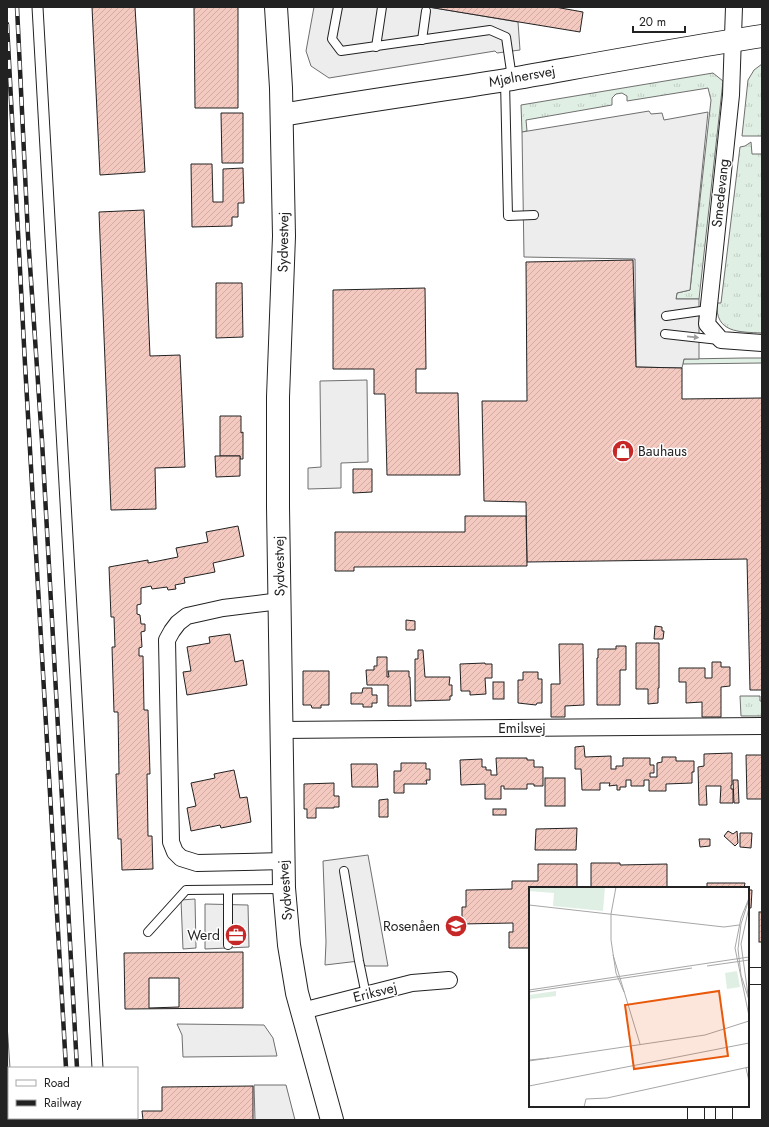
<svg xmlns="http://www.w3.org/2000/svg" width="769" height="1127" viewBox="0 0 769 1127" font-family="Jost,sans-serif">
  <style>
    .grass { fill: url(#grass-tufts); stroke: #6f6f6f }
    .parking { fill: #ededed; stroke: #6f6f6f }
    .building { fill: url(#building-hatch); stroke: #222; fill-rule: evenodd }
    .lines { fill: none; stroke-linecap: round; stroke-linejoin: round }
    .lane-casing { stroke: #222; stroke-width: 10 }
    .street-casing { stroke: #222; stroke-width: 18 }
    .secondary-casing { stroke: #222; stroke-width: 24 }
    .lane { stroke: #fff; stroke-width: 8 }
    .street { stroke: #fff; stroke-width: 16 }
    .secondary { stroke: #fff; stroke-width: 22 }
    .tram { stroke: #222; stroke-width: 1 }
    .rail-casing { stroke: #222; stroke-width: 4.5 }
    .rail { stroke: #fff; stroke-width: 3; stroke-dasharray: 9; stroke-linecap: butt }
    .oneway { fill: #9c9c9c }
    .labels { text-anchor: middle; stroke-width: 3; stroke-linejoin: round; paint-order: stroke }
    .street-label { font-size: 14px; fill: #222; stroke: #fff }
    .poi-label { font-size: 14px; fill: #222; stroke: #fff; text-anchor: end }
    .inset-road { fill: none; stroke: #a7a7a7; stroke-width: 1 }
    .view { fill: #e8590c; fill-opacity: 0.15; stroke: #e8590c; stroke-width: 2 }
    .inset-edge { fill: none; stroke: #222; stroke-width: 2 }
  </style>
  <defs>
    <pattern id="grass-tufts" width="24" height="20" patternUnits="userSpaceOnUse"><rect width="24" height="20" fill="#e0efe3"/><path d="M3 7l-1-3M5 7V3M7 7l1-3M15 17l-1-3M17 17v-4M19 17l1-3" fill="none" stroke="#c0cdc2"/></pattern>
    <pattern id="building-hatch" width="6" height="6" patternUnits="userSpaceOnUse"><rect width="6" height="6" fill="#f3c9c0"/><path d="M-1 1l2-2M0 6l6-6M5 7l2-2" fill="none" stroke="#d0aca5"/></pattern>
  </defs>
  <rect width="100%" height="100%" fill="#fff"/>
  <g class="grass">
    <polygon points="762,64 762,136 742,136 748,80 754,70"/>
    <polygon points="713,73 723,81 699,299 676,299 677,293 690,290 711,100 708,88 627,101 627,96 622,93 616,94 612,98 612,105 526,120 527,131 522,132 521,105"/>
    <path d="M751,142L752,154H762V333C739,332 715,333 717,303H721L740,147L745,146Z"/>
    <polygon points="744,358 762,358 762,363 683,364 684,359"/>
    <polygon points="740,696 760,696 760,701 762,701 762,716 741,716"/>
  </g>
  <g class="parking">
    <polygon points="314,7 429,7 518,22 520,50 497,53 495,51 329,78 311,66 306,51"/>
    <polygon points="649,111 651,114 662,113 664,120 708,112 690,290 677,293 676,299 699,299 699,359 684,359 682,368 636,367 635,259 524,257 522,132"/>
    <polygon points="367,380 368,462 341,463 341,488 308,489 308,468 321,467 320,381"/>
    <polygon points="368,855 388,966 366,966 359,961 325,965 326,942 323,861"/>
    <polygon points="195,899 196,948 183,949 181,900"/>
    <polygon points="205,904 248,905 249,947 205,949"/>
    <polygon points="7,1024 10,1068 9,1118 12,1118 13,1120 7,1120"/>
    <polygon points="177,1024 264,1025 273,1038 277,1056 183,1057 182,1035"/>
    <polygon points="254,1085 286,1085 295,1120 255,1120"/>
  </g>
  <g class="building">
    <polygon points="92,7 135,7 145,172 100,175"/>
    <polygon points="194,7 238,7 238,108 195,108"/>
    <polygon points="428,7 555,7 583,12 580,32"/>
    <polygon points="221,113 243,113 243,163 222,163"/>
    <polygon points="191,164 212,164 213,202 223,202 223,169 243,168 244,203 238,203 238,217 232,217 232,226 192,227"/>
    <polygon points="144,210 150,356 180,355 185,467 155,468 156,509 111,510 99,212"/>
    <polygon points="633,260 636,367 682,368 682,399 762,398 762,690 750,690 747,559 527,562 526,502 484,501 482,401 527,401 526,262"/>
    <polygon points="216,283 242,283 243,337 216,338"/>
    <polygon points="425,288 426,369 416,369 416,393 458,393 460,475 387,475 385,394 374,394 374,369 333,369 333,290"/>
    <polygon points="220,416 241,416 241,433 243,432 243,459 240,459 240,456 220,456"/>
    <polygon points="215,456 240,456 240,476 216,477"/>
    <polygon points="353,469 372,469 372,492 353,493"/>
    <polygon points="465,516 526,516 527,566 354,567 354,571 335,571 335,532 465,532"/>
    <polygon points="238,526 244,556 213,563 215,572 184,578 185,583 175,585 176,589 168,590 167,587 152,589 151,586 141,588 141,604 137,605 137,614 140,615 141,624 145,624 145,631 141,632 142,647 139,648 139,656 143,656 144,710 148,710 150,774 147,774 148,836 152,836 153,869 122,870 121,839 118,839 116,774 119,774 118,712 114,712 112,647 115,647 114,617 111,617 109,567 148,560 148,563 178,557 176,548 208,542 206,532"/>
    <polygon points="406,620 415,621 415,630 406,630"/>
    <polygon points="655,626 662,627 662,631 664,631 663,639 654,639"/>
    <polygon points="230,634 235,662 243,660 247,685 187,695 183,672 191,671 187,647 210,643 209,637"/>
    <polygon points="636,643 659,643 659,688 658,688 658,703 648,704 648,689 636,689"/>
    <polygon points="559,644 583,644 584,705 565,706 565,717 551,717 551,684 560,684"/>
    <polygon points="616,646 626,646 626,670 620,670 620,705 597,705 597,658 598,658 598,649 616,649"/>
    <polygon points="418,650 423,650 425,677 450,677 449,685 452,685 452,696 450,696 450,700 415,701 415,659 418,659"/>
    <polygon points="377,657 387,657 387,677 389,677 388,671 409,671 409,677 410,677 411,706 388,706 388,685 367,685 366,670 374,670 374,666 377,666"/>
    <polygon points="712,662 721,662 721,667 730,667 730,686 721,687 721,717 702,717 702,702 686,703 686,682 679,682 679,668 705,668 705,678 712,678"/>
    <polygon points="485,663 485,664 492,664 492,678 485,678 486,694 470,695 470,691 461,691 460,664"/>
    <polygon points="303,671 329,671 329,705 321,705 321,708 312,708 311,705 303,705"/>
    <polygon points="523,672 538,672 538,679 542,679 542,703 537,703 536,705 518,703 518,680 523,680"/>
    <rect x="493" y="682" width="11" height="17"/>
    <polygon points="363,688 372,688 372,695 377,695 377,703 372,703 372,707 363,707 363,704 351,704 351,693 362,693"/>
    <polygon points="584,746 585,757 611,756 611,769 616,769 616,766 623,766 623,758 650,758 650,765 654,765 654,773 650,773 650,777 657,777 657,763 662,762 662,757 676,757 676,761 694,761 694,772 692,772 692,783 666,784 666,791 649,791 649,780 644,780 644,786 631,786 631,780 626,780 626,787 620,787 620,790 617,790 617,785 609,786 610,783 600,783 600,790 582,790 581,769 575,769 575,747"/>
    <polygon points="732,753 732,785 731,785 731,789 733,789 733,803 720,803 721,786 706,786 707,805 699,805 698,767 704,766 704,754"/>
    <polygon points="746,755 762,755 762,799 747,799"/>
    <polygon points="496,758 527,758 527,760 534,760 534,767 543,767 543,786 534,786 534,784 527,784 527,789 504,789 504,786 501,786 501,799 485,799 485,784 461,785 460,760 482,759 482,767 486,767 486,770 491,770 491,775 497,775"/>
    <polygon points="401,763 426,763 426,769 430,769 430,780 426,780 427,784 404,784 404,793 394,793 394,771 401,771"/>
    <polygon points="351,764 377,764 378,787 352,787"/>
    <polygon points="234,770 240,798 247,797 251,822 221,828 220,825 191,831 187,808 196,806 191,783 215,778 214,774"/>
    <rect x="545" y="778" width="20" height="28"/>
    <polygon points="733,780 738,780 739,803 734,803"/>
    <polygon points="334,783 334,796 339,796 339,807 334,807 334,808 316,808 316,818 307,818 307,809 304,809 304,784"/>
    <polygon points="388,799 388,817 379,817 379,800"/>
    <rect x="493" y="809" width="13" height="6"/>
    <polygon points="577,828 576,850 535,850 536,829"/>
    <polygon points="728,831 733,834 737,831 738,843 735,846 724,836"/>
    <polygon points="740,833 752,833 751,848 740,847"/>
    <polygon points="699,839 710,839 710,846 700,847"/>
    <polygon points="591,863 620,863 620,865 667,864 667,888 591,888"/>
    <polygon points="538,864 577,864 577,888 530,888 530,948 509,948 509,932 513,932 513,923 462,924 462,907 466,907 466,890 512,889 512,881 538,881"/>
    <polygon points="707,883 745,883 744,888 707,888"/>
    <polygon points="748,890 752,890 751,908 748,908"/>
    <rect x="759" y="912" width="3" height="30"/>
    <path d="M243,952V1008L125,1009L124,953ZM149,978H179V1007L149,1008Z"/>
    <polygon points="253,1086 253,1120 143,1120 142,1111 162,1111 162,1087"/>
  </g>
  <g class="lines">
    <g class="lane-casing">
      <g id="lane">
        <polyline points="338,7 332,39 341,51 490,30 506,37 512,78"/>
        <polyline points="422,40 426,11"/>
        <polyline points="376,47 382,7"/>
        <polyline points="505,81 508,216 534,215"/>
        <polyline points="666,316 708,310"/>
        <polyline points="665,334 719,340"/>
        <polyline points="344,871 359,961 366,995"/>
        <polyline points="148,932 186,890 283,889"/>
        <polyline points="228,945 228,890"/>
      </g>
    </g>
    <g class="street-casing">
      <g id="street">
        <polyline points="734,7 731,95 707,324 721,340 762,343"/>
        <polyline points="280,601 223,608 187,616 178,623 172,631 167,640 171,842 175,852 181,858 197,863 283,861"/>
        <polyline points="281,730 762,726"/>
        <polyline points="748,976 762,976"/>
        <polyline points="302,1011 412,983 449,980"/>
        <polyline points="696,1106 696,1120"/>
        <polyline points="724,1120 724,1106"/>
      </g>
    </g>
    <g class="secondary-casing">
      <g id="secondary">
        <polyline points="276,7 281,88 284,236 278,397 278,507 284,888 289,945 297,993 332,1120"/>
        <path d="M282,115C356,102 431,92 506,80C591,65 676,49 762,36"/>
      </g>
    </g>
    <use href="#lane" class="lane"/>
    <use href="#street" class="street"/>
    <use href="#secondary" class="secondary"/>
    <g class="tram">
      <polyline points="32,7 92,1068"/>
      <polyline points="43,7 103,1068"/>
      <polyline points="95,1118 95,1120"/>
      <polyline points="106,1118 106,1120"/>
    </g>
    <g class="rail-casing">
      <g id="rail">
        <polyline points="17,7 28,236 42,441 77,1068"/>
        <polyline points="7,24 25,364 66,1068"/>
        <polyline points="69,1118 69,1120"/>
        <polyline points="80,1118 80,1120"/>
      </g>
    </g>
    <use href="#rail" class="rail"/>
  </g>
  <defs><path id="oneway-solid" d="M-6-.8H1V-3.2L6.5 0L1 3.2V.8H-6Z"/></defs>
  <use class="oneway" href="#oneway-solid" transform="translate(693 337) rotate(6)"/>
  <defs>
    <g id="shop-disc" transform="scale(1.15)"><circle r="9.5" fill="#c62828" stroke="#fff"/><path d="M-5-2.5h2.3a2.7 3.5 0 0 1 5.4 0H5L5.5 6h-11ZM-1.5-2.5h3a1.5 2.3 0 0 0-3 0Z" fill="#fff"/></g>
    <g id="school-disc" transform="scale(1.15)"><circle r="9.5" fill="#c62828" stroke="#fff"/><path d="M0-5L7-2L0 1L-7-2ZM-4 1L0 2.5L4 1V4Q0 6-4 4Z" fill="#fff"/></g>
    <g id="office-disc" transform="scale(1.15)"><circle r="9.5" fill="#c62828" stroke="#fff"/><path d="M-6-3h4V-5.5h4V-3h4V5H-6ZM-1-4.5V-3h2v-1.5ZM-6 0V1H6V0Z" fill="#fff"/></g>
  </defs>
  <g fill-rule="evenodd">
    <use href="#shop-disc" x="623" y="451"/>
    <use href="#school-disc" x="456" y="926"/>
    <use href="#office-disc" x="236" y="935"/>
  </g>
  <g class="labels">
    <g class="street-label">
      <text transform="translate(522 76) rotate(-10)" y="5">Mjølnersvej</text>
      <text transform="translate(720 193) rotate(-84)" y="5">Smedevang</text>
      <text transform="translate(283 242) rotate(-89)" y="5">Sydvestvej</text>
      <text transform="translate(279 566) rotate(-91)" y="5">Sydvestvej</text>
      <text x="522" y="733">Emilsvej</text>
      <text transform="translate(285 890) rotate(-94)" y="5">Sydvestvej</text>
      <text transform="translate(375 992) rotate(-14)" y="5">Eriksvej</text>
    </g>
    <g class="poi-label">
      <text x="638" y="456" text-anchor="start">Bauhaus</text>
      <text x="440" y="931">Rosenåen</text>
      <text x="220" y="940">Werd</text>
    </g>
  </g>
  <g transform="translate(529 887)">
    <rect width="220" height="220" fill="#fff"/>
    <path d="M208,84L211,100L198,102L196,86ZM27,104V109L2,112L0,116V108Z" fill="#e0efe3"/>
    <path d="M0,0H76L74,24L24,19L25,6L0,4Z" fill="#e0efe3"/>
    <path class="inset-road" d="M87,0L82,27V53L87,86L95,105M220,11L212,31L206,61L220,129M220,12L212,37L209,62L212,88L220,113M0,18L195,40L210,38M220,20L212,57L220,115M84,68L111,157M178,79L220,73M0,103L220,70M0,105L163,81M0,173L20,171M0,174L176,148L220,134M217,181L220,194M0,199L220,156M55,220L57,212L78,211L220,180"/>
    <path class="view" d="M190,104L199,169L105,182L96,118Z"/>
    <rect width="220" height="220" class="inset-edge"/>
  </g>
  <rect width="769" height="1127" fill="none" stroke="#222222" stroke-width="16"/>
  <rect x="8" y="1067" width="130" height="52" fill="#ffffff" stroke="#a7a7a7"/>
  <rect x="16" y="1080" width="20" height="6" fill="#ffffff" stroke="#a7a7a7"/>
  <text x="44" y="1087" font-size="12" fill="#222222">Road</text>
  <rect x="16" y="1100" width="20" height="6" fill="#222222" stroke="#a7a7a7"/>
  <text x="44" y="1107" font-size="12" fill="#222222">Railway</text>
  <path d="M633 26v6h52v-6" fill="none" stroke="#222222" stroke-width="2"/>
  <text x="639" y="26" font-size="12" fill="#222222" stroke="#ffffff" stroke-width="3" paint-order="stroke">20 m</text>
</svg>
